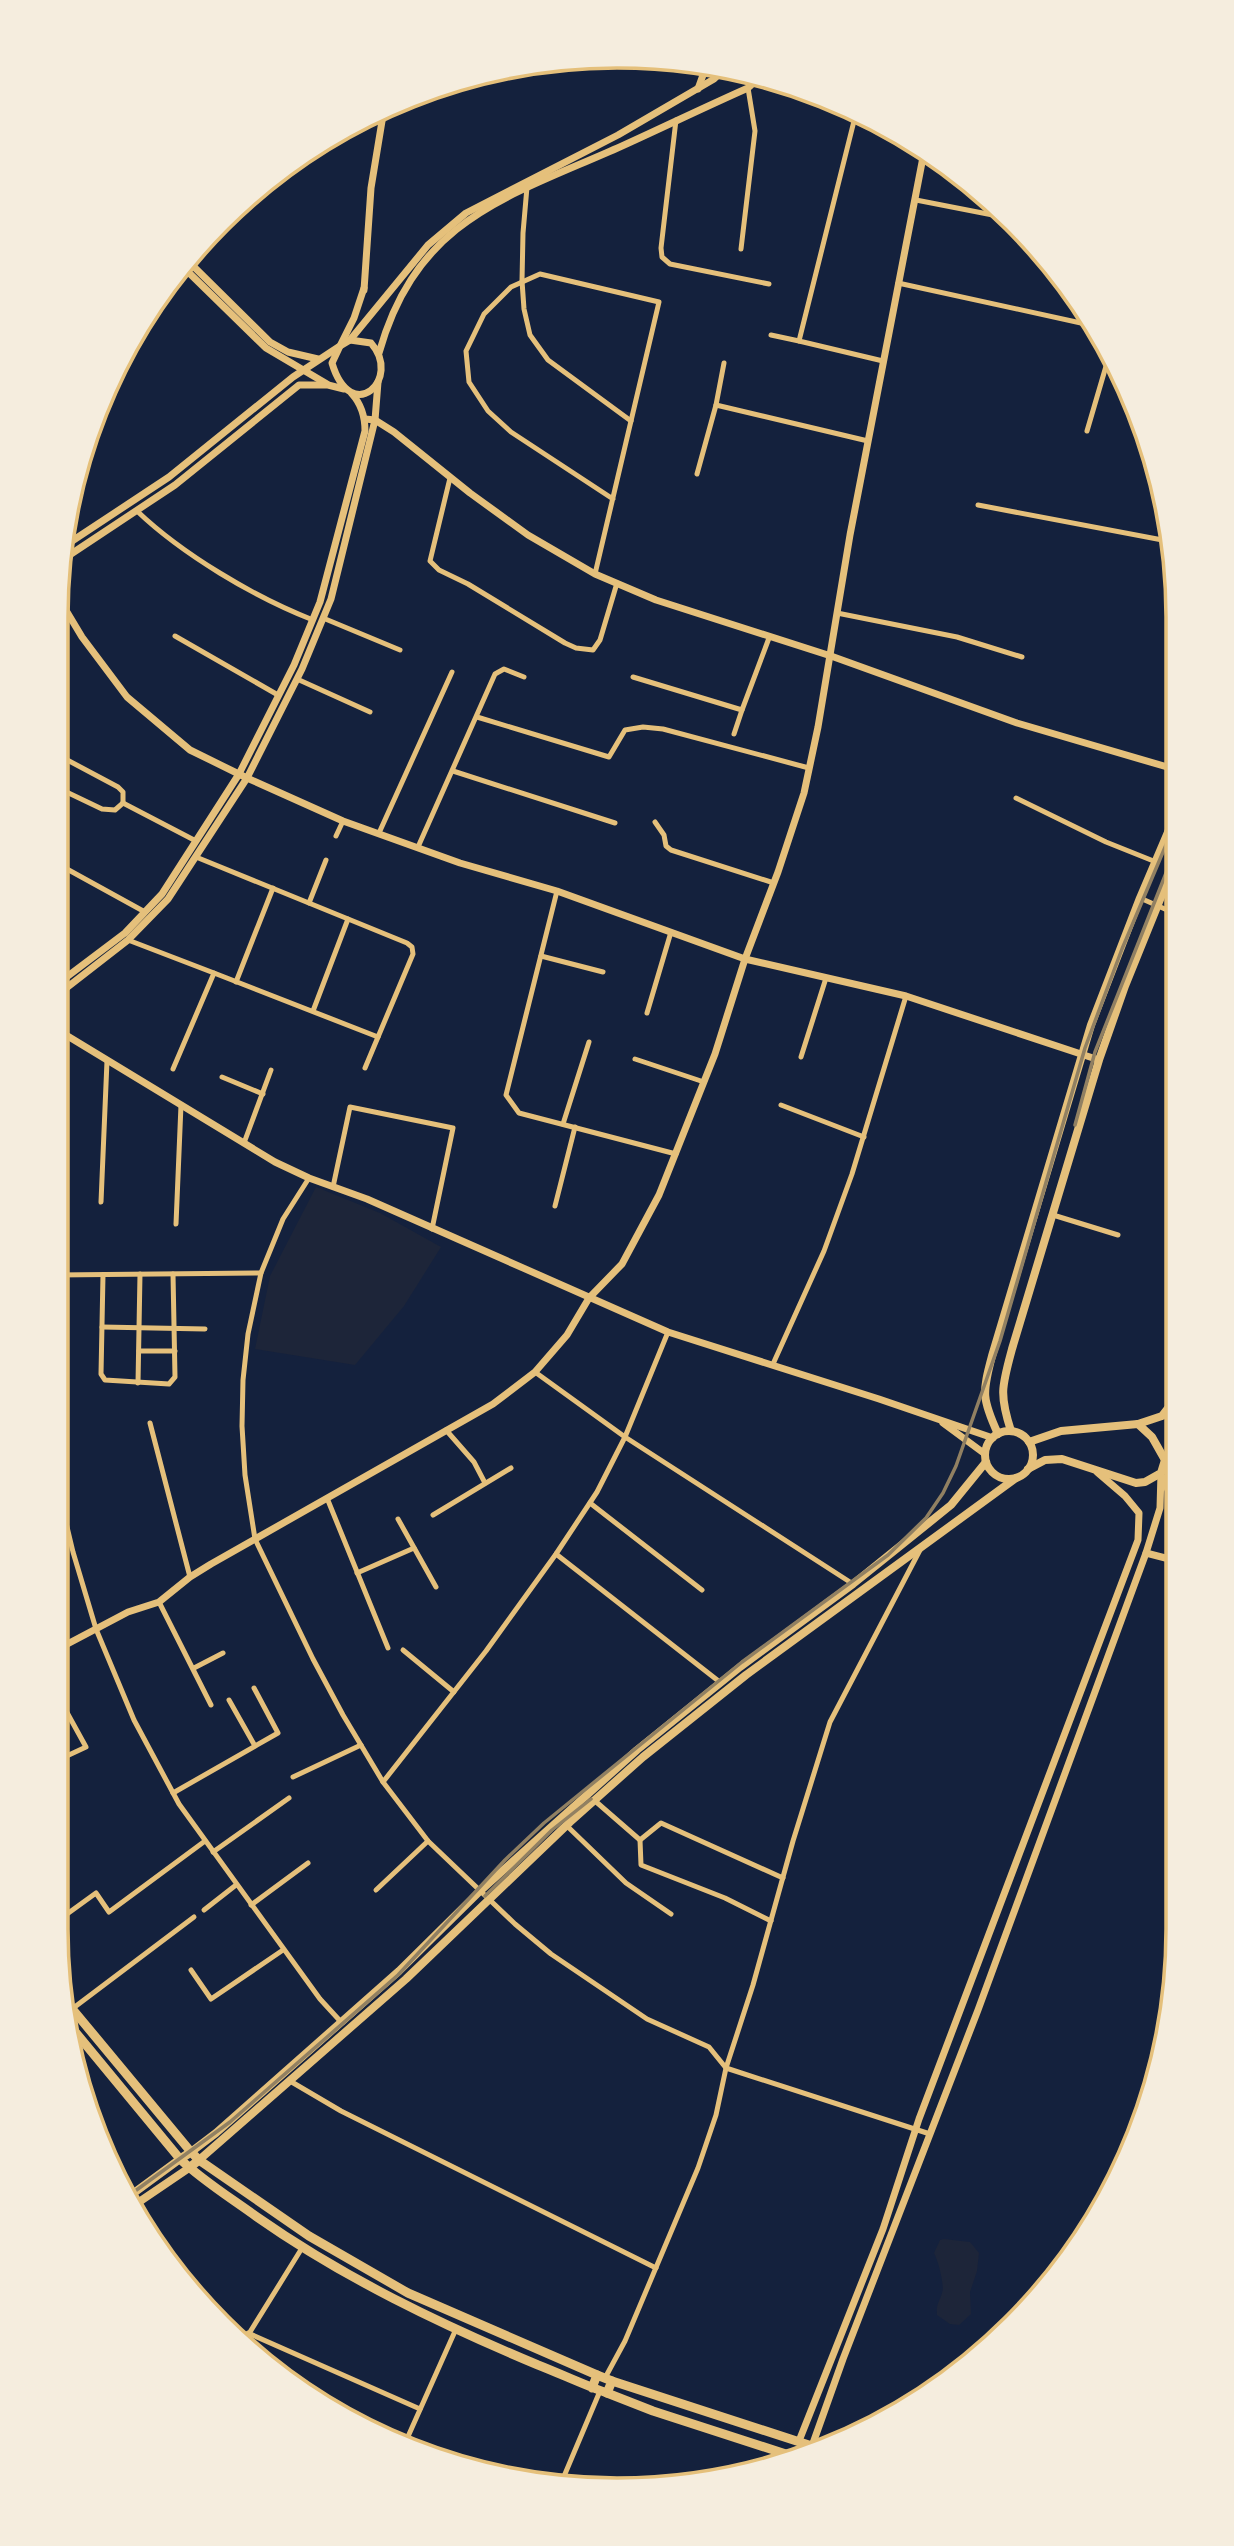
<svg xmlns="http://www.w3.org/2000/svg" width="1234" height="2546" viewBox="0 0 1234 2546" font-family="Signika,sans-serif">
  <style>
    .green { fill: #1d2539 }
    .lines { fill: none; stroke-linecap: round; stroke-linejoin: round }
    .minor { stroke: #e5c07b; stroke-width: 5 }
    .tertiary { stroke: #e5c07b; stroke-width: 7 }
    .secondary { stroke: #e5c07b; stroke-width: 8 }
    .primary { stroke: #e5c07b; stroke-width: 9 }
    .rail { stroke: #918062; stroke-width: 3.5 }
    .rim { fill: none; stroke: #e5c07b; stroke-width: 3.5 }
  </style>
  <rect width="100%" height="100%" fill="#14213d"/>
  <g class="green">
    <polygon points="316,1187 380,1213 441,1247 404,1306 355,1365 255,1349 270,1276"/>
    <path d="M944,2239L970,2242L979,2253L977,2271L970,2292L971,2314L959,2325L950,2324L937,2315C936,2304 939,2303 942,2293C945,2286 938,2260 934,2253L940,2240Z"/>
  </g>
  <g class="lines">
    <g class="minor">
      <polyline points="856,113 799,341 883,361"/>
      <polyline points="676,120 661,248 662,257 670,264 769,284"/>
      <polyline points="527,187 523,233 522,281 524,309 530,335 548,360 631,421"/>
      <polyline points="916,200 1003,217"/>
      <polyline points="741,249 755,131 748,88"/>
      <polyline points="898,283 1090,325"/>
      <polyline points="771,335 799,341"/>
      <polyline points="716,405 724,363"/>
      <polyline points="1087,431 1109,356"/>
      <polyline points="697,474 716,405 868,441"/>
      <polyline points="450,478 430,561 439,570 468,584 565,643 576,648 593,650 600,640 617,583"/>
      <polyline points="978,505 1173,542"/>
      <path d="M137,511C182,554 254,597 313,620"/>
      <polyline points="595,574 659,302 540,274 511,287 484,314 466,351 469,382 488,411 511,432 613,499"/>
      <polyline points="837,613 957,637 1022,657"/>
      <polyline points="323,618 400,650"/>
      <polyline points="175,636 278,695"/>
      <polyline points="633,677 742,710 769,638"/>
      <polyline points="297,679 370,712"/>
      <polyline points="477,717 609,757 625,730 643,727 663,729 809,768"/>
      <polyline points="734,734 742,710"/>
      <polyline points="56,754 118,787 123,792 123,803"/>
      <polyline points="453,771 615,823"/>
      <polyline points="56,787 102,809 115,810 123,803"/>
      <polyline points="1016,798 1106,842 1156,862"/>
      <polyline points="123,803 196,841"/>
      <polyline points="655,822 664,835 666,846 671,850 774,883"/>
      <polyline points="379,833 452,672"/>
      <polyline points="336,836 343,821"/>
      <polyline points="418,847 495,674 504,669 524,677"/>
      <polyline points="196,857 407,943 412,947 413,954 378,1037 214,973"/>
      <polyline points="56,863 145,912"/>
      <polyline points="557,891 506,1095 519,1113 676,1154"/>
      <polyline points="1140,898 1174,913"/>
      <polyline points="309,903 326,860"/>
      <polyline points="128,940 214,973 173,1069"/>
      <polyline points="541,956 603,972"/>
      <polyline points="236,982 273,888"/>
      <polyline points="313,1011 348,919"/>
      <polyline points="647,1013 671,932"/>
      <polyline points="801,1057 826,978"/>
      <polyline points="635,1059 704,1082"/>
      <polyline points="365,1068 378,1037"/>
      <polyline points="222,1077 263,1094"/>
      <polyline points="781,1105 864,1137"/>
      <polyline points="563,1124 589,1042"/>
      <polyline points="244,1143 271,1070"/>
      <polyline points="309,1178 283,1219 261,1273 248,1334 243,1380 242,1426 245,1475 255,1539 313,1659 343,1715 383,1782 428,1841 515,1924 551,1954 647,2019 709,2047 726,2068 930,2134"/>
      <polyline points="333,1187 350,1107 453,1128 432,1229"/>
      <polyline points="101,1202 107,1061"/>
      <polyline points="555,1206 575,1127"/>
      <polyline points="1053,1215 1118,1235"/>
      <polyline points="176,1224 181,1105"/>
      <polyline points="56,1275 261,1273"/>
      <polyline points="103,1275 101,1374 105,1380 169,1384 175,1377 173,1274"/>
      <polyline points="102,1327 205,1329"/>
      <polyline points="139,1351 175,1351"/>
      <polyline points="773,1364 824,1251 852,1174 906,996"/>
      <polyline points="535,1372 625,1437 853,1584"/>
      <polyline points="138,1383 140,1274"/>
      <polyline points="150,1423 190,1577"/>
      <polyline points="446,1430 474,1462 485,1483"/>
      <polyline points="56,1481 73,1552 96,1629 134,1720 179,1804 320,1999 342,2023"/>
      <polyline points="327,1498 388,1648"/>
      <polyline points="590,1503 702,1590"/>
      <polyline points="433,1515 511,1468"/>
      <polyline points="398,1519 436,1587"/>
      <polyline points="56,1529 66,1524"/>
      <polyline points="556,1554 721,1683"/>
      <polyline points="357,1573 414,1548"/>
      <polyline points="159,1602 211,1705"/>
      <polyline points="403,1650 454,1692"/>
      <polyline points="194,1668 223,1653"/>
      <polyline points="229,1700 255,1746"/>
      <polyline points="56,1761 86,1747 59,1698 56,1700"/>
      <polyline points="293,1777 361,1745"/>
      <polyline points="383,1782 486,1651 556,1554 597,1492 625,1437 668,1332"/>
      <polyline points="173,1793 278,1733 254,1688"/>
      <polyline points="594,1800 640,1840 661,1823 783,1878"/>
      <polyline points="566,1825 626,1883 671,1914"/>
      <polyline points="640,1840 641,1865 725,1898 771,1921"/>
      <polyline points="213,1852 289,1798"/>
      <polyline points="376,1890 428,1841"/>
      <polyline points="251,1905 308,1863"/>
      <polyline points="204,1910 236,1885"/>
      <polyline points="56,1922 96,1893 109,1912 205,1841"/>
      <polyline points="191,1970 211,1999 283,1950"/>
      <polyline points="72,2009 194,1917"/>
      <polyline points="290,2081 341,2111 656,2268"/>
      <polyline points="248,2333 420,2409"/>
      <polyline points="242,2345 302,2248"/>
      <polyline points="605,2378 625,2341 698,2168 716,2115 726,2068 753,1985 793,1841 830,1722 920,1550"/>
      <polyline points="406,2441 456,2329"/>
      <polyline points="562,2481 600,2391"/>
    </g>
    <g class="tertiary">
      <polyline points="693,64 742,71"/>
      <polyline points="698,89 703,75 702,65"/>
      <polyline points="187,260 270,342 288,352 318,359"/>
      <polyline points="182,266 266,348 327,384"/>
      <polyline points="364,290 371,188 384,109"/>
      <polyline points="350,340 428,245 466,213 618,135 714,79 727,67"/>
      <path d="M350,340L371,343C403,379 351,427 332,363L340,346Z"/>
      <path d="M379,353C417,218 508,197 622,146C664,127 705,107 748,88L760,77"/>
      <polyline points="365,419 375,420 394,432 470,493 528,535 595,574 656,600 831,656 1017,723 1174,769"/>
      <polyline points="63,547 169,477 293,377 340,346 354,318 364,288"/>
      <polyline points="62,560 175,485 299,385 328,385 344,389"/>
      <polyline points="58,597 82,637 127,697 190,750 247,778 343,821 460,863 557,891 745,959 906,996 1099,1060"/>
      <path d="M56,985L125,933L162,894L239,774L294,665L320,602L365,431C365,417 362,405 352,394"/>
      <polyline points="56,996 128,940 168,899 247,778 302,669 331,599 375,420 378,382"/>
      <polyline points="56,1029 275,1162 309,1178 367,1199 668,1332 879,1399 993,1438"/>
      <polyline points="943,1423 985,1454"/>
      <polyline points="1162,1477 1177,1509"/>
      <polyline points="1146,1553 1177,1561"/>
      <polyline points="56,1650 128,1612 159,1602 190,1577 211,1564 493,1404 535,1372 567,1335 589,1298 622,1264 659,1195 715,1054 745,959 778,872 804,793 818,727 850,535 924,152"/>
      <polyline points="799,2441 883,2229 919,2119 1138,1540 1139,1513 1125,1496 1097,1472"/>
      <polyline points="812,2446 843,2359 978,2010 1146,1553 1160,1508 1161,1473"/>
    </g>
    <g class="secondary">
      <polyline points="1138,1424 1162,1416 1176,1398"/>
      <path d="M1011,1431C999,1394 1002,1386 1012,1349L1099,1060L1125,986L1174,865"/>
      <circle cx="1009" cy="1455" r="24"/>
      <path d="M998,1434C982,1399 982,1393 992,1356L1091,1025L1140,898L1174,818"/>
      <polyline points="1165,1460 1176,1450"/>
      <polyline points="1028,1469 1045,1460 1062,1459 1136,1483 1145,1482 1161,1473 1165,1460 1152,1437 1138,1424 1061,1431 1029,1442"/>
      <polyline points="191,2152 216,2133 399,1971 480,1891 637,1750 740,1667 853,1584 951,1505 986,1462"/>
      <polyline points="199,2160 406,1979 570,1822 643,1757 746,1675 1016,1478"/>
      <polyline points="131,2195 180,2159"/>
      <polyline points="136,2204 189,2168"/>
    </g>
    <g class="primary">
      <polyline points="69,2005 191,2152"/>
      <polyline points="72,2028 180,2159"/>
      <polyline points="199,2160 309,2236 408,2293 597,2375"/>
      <path d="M189,2168L199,2160L191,2152L180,2159C203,2181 231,2198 257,2217C344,2278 440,2324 538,2365C561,2374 584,2385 607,2393L612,2381L597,2375L592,2388"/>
      <polyline points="612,2381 815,2447"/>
      <polyline points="607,2393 653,2411 789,2455"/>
    </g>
    <g class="rail">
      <polyline points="1075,1125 1095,1052 1174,853"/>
      <polyline points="485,1896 552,1830 591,1799"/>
      <polyline points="131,2194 230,2122 398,1975 505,1860 544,1823 742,1662 888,1555 926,1518 943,1493 956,1466 1000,1341 1085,1048 1122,949 1174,826"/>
    </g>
  </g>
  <path d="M0 0H1234V2546H0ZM617 68H617A549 549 0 0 1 1166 617V1929A549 549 0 0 1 617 2478H617A549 549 0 0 1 68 1929V617A549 549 0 0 1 617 68Z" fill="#f5edde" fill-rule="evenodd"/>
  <path class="rim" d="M617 68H617A549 549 0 0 1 1166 617V1929A549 549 0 0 1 617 2478H617A549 549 0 0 1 68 1929V617A549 549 0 0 1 617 68Z"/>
</svg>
